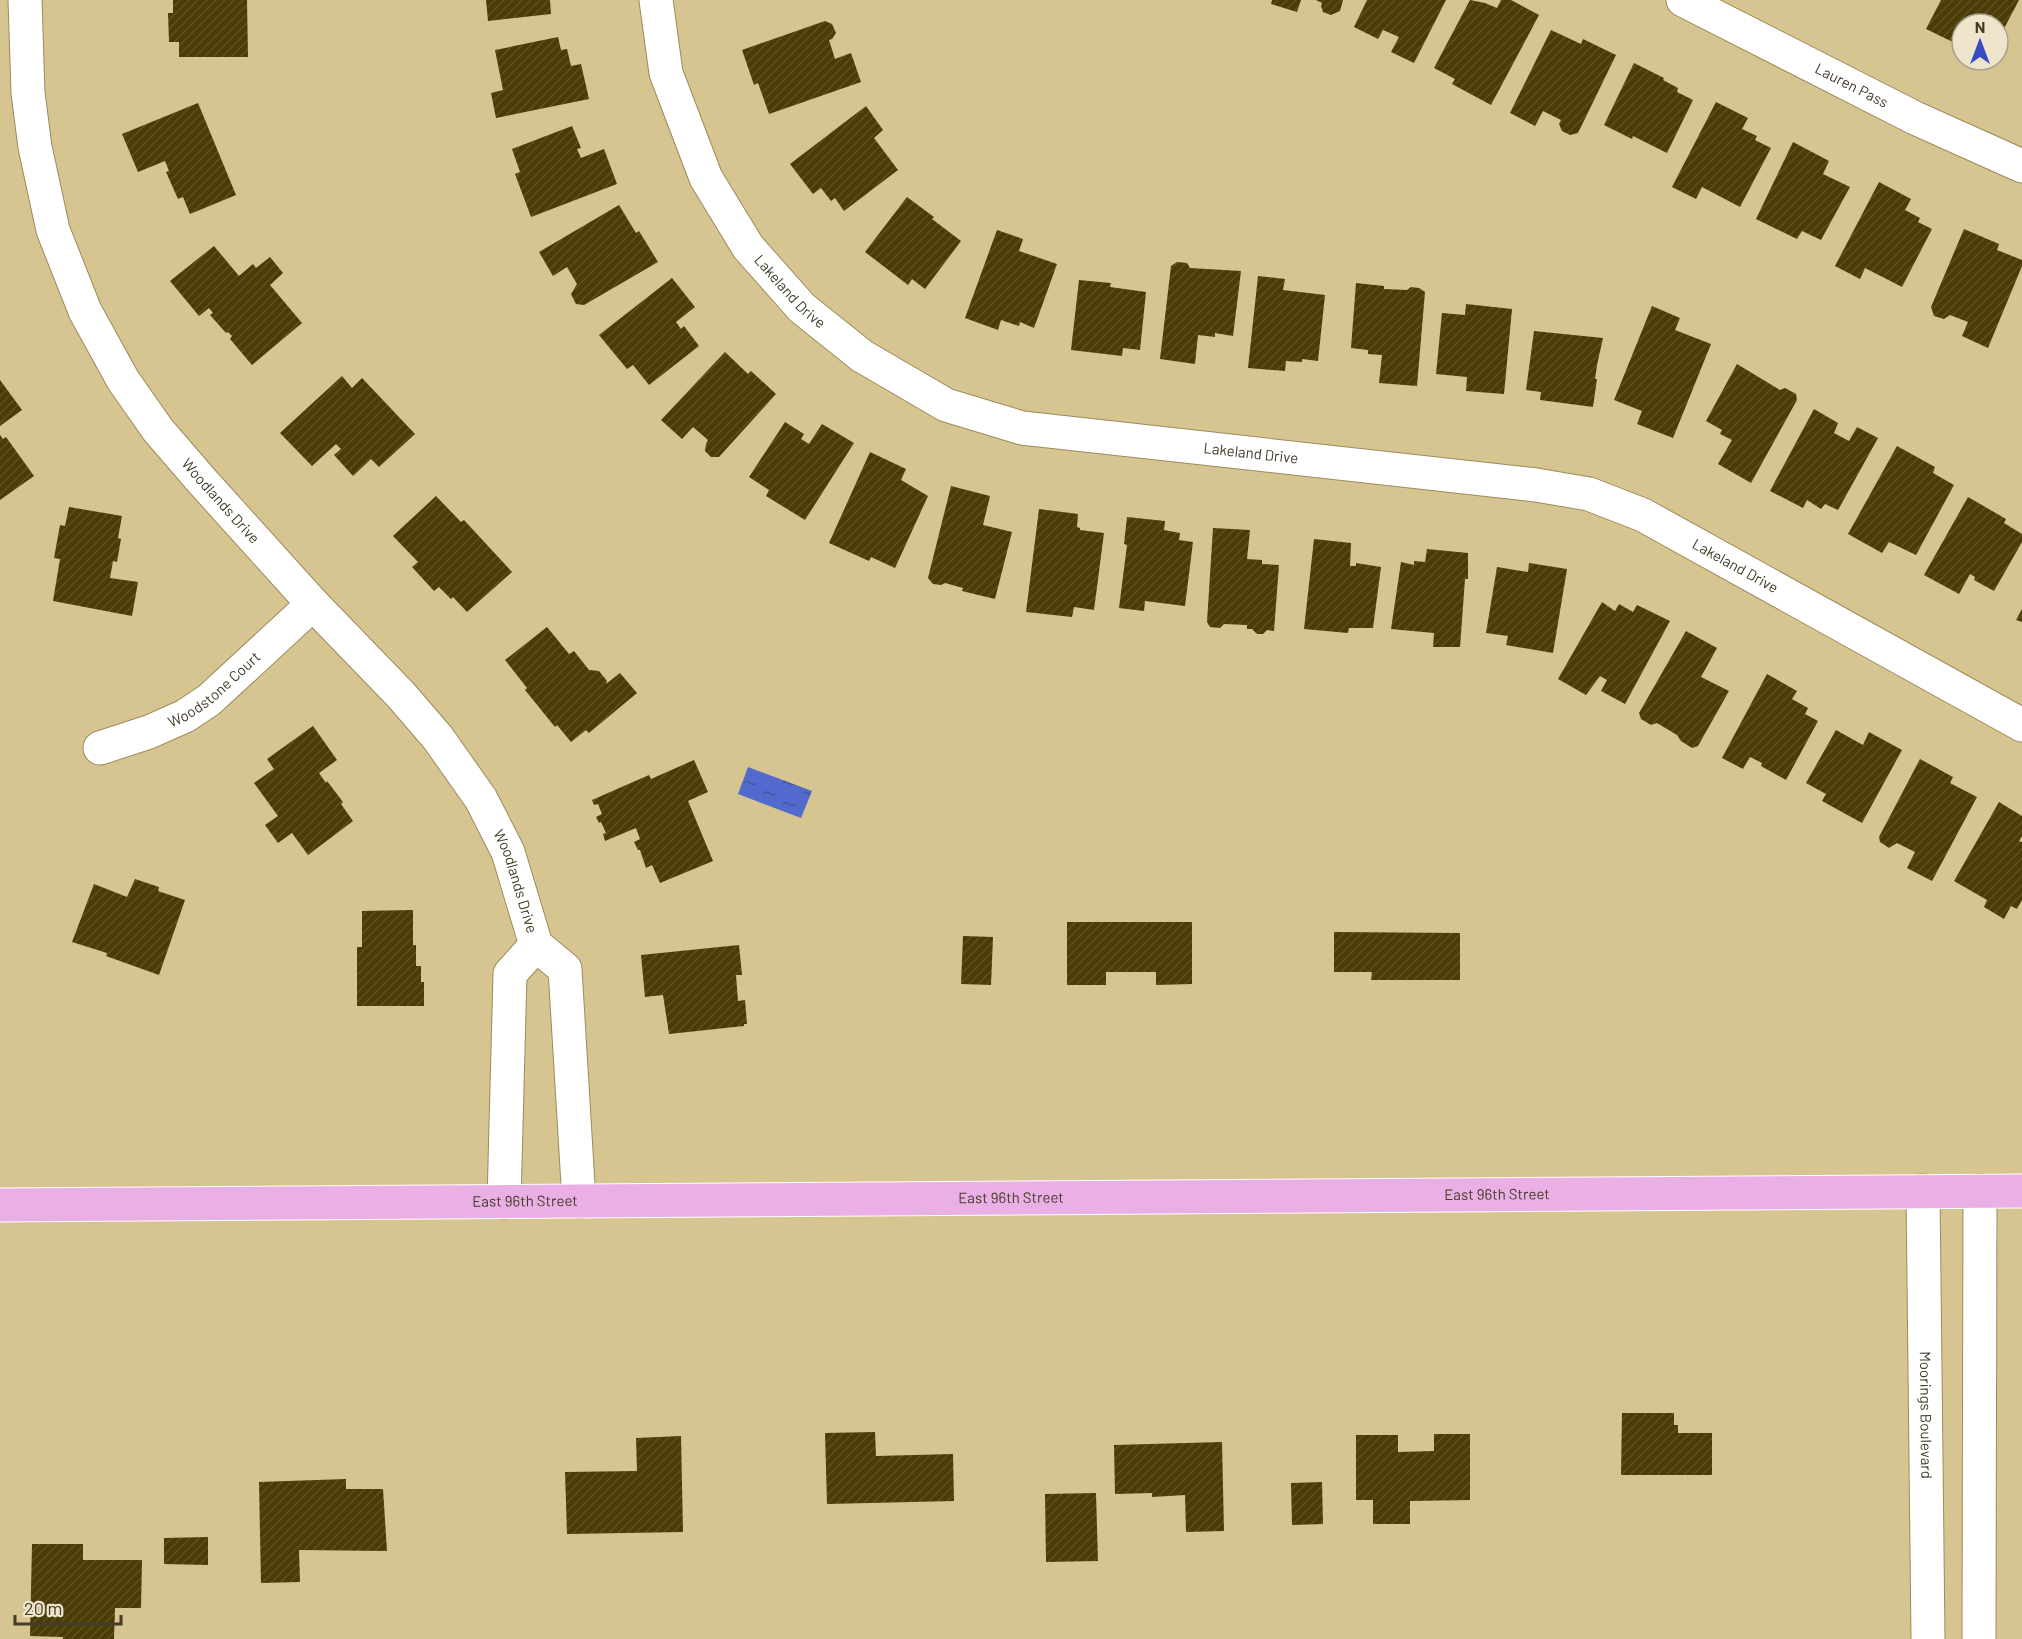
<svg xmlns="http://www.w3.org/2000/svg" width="2022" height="1639" viewBox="0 0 2022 1639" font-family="Barlow,sans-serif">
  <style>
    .water { fill: url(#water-ripples) }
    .building { fill: url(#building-hatch) }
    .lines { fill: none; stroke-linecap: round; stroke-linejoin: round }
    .street-casing { stroke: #9d8b5b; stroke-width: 35 }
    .primary-casing { stroke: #fff; stroke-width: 35 }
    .street { stroke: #fff; stroke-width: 33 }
    .primary { stroke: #eaafe5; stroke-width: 33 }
    .labels { text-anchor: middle; stroke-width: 6; stroke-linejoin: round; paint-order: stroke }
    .street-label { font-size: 15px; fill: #433c27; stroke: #eee5cc }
  </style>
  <defs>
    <pattern id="water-ripples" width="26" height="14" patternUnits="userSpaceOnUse" patternTransform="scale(1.5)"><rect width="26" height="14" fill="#526acd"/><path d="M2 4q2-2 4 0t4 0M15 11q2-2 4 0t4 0" fill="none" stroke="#42549d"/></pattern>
    <pattern id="building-hatch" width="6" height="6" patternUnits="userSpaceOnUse" patternTransform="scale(1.5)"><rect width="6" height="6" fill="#4b3b06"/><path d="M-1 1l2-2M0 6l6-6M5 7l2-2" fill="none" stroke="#5e5022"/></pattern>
  </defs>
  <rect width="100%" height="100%" fill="#d6c491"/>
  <polygon class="water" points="748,767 812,791 801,818 738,794"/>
  <g class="building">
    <polygon points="173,0 247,0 248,57 179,57 179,42 169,42 168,13 173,13"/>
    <polygon points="486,0 550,0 551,14 488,21"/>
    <polygon points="1272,0 1301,0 1297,12 1271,4"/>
    <polygon points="1316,0 1343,0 1340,11 1331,15 1323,12 1321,6 1322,3"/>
    <polygon points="1367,0 1446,0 1414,63 1391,52 1399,37 1383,30 1378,39 1354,27"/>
    <polygon points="1470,0 1485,3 1497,8 1501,0 1511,0 1539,15 1491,105 1452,84 1455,79 1434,68"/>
    <polygon points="1941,0 2019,0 1998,40 1998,24 1962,24 1961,46 1926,29"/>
    <polygon points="825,21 832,24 836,33 832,39 829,40 835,59 851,53 861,82 769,114 758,83 754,85 742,50"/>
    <polygon points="1551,30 1581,44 1583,39 1616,55 1578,133 1570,135 1562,131 1559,124 1561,120 1543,111 1535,126 1510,113"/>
    <polygon points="558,37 561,50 567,49 571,66 581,64 589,99 496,118 491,93 503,90 495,50"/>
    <polygon points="1634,63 1664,78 1663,80 1678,88 1677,92 1693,100 1667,153 1633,136 1632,139 1604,125"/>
    <polygon points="1716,102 1748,118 1742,129 1757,136 1755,140 1771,148 1740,207 1702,187 1696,199 1672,187"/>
    <polygon points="198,103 236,195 190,214 183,197 178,199 166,172 169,171 165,161 138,172 122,134"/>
    <polygon points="866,106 883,130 874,138 898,170 844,211 835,198 831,201 821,188 813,194 790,164"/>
    <polygon points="572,126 581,148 577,149 581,158 604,149 617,184 531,217 515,174 520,172 512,149"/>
    <polygon points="1793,142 1829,161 1823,174 1850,187 1821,240 1802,231 1797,239 1756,219"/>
    <polygon points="1879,182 1911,199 1905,210 1920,218 1918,222 1932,229 1902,287 1865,268 1860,279 1835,266"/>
    <polygon points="907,197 934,217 932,219 961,241 925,289 912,279 908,285 865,252"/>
    <polygon points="619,205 636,233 639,231 658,262 584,305 576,304 571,294 577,284 567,267 553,276 539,252"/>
    <polygon points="1964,229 1999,244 1997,250 2022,260 2022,266 1988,348 1962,336 1968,322 1950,315 1944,319 1934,316 1931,307"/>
    <polygon points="997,230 1023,239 1019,251 1057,264 1034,328 1020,322 1019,326 1001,320 998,330 965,318"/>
    <polygon points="214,246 239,276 253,264 256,268 270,257 283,273 270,285 302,323 252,365 230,339 232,336 228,332 226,333 210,315 213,313 209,308 199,316 170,281"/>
    <polygon points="1177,262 1187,263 1190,268 1241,271 1233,336 1215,333 1215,337 1198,335 1195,364 1160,359 1171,266"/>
    <polygon points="1258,276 1285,279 1283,290 1325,295 1318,361 1302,359 1302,362 1286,361 1285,371 1248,368"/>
    <polygon points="672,278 695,307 676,322 681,329 684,326 699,346 649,385 633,365 627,369 599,335"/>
    <polygon points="1079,280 1111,283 1110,287 1146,292 1140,350 1123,348 1122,356 1071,350"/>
    <polygon points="1356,283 1384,286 1384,289 1407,290 1411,287 1419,288 1425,292 1417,386 1379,383 1382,355 1368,354 1368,350 1351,348"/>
    <polygon points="1466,304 1512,309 1504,394 1466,391 1467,377 1436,374 1442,313 1465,315"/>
    <polygon points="1652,306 1680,318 1675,330 1711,344 1673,438 1637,424 1642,411 1614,400"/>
    <polygon points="1534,331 1603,338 1597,365 1595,379 1597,379 1593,407 1540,400 1541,392 1526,390"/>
    <polygon points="725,352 748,374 751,371 776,394 719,457 711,457 705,451 706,444 708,440 693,427 682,439 661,420"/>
    <polygon points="1737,364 1780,390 1785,388 1796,394 1797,400 1751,483 1718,464 1732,440 1720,434 1722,430 1706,421"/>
    <polygon points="342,376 352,388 362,378 415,434 379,467 371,459 353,476 334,455 341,449 336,444 312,466 280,433"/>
    <polygon points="0,380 22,410 0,426"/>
    <polygon points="1814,409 1838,423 1834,433 1849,441 1857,427 1878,438 1838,510 1825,504 1821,509 1807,500 1803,508 1770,491"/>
    <polygon points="785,422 804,434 801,439 809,444 822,424 854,443 805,520 766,496 769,490 749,477"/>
    <polygon points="0,435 3,439 6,437 34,476 0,500"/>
    <polygon points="1897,446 1935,467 1933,473 1954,485 1916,555 1889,542 1882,553 1848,534"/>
    <polygon points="870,452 906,469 901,480 928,496 895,568 871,557 869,561 829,543"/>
    <polygon points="951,486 990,496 983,525 1012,532 995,599 962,591 963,588 945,583 941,585 933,584 928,578"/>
    <polygon points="436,496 461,522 464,520 512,572 467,612 453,597 451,599 439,587 434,591 412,567 418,562 393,536"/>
    <polygon points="1968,497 2006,519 2004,523 2022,534 2022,542 1994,591 1974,580 1975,577 1970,574 1959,594 1924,575"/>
    <polygon points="69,507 122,516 118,538 121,539 117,562 113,561 110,578 138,582 132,616 53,601 60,559 54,558 60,525 65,526"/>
    <polygon points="1039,509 1078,514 1077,527 1080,528 1080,530 1104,533 1094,610 1074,607 1072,617 1026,612"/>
    <polygon points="1127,517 1165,521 1164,530 1180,533 1179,540 1193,542 1185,606 1145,601 1144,611 1119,608 1127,545 1124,544"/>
    <polygon points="1213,528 1250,530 1247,559 1262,560 1262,564 1279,565 1274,631 1267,630 1263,634 1257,634 1252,629 1247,629 1247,625 1224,624 1220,628 1210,627 1207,622"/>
    <polygon points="1314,539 1351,543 1350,566 1356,566 1356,563 1381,567 1373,628 1349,628 1348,633 1304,629"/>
    <polygon points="1427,549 1468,553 1468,579 1465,579 1460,647 1433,647 1434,633 1391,629 1401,562 1414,565 1414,561 1425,562"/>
    <polygon points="1529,563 1567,569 1553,653 1506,645 1508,636 1486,633 1497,567 1528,572"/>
    <polygon points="1602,602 1615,611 1619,604 1633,612 1637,605 1670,621 1625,704 1601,691 1607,680 1600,676 1586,695 1558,679"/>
    <polygon points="2022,609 2022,622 2016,620"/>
    <polygon points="547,627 569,654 574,651 589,670 599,671 607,681 606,684 620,673 637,693 589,733 586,730 571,742 557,725 555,727 525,690 527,688 505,660"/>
    <polygon points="1686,631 1717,648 1701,677 1729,691 1698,746 1692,748 1681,741 1677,735 1657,723 1651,725 1641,719 1639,713"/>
    <polygon points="1767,674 1797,691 1792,699 1808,708 1805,714 1818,721 1786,780 1761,766 1762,763 1750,757 1743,769 1722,758"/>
    <polygon points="313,726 337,760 319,773 326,783 327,781 343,802 341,804 353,821 308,855 292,833 278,843 265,825 278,816 254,783 274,769 267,759"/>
    <polygon points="1836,730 1863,745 1869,732 1902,750 1862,823 1822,801 1826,794 1806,783"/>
    <polygon points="1920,759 1953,777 1950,783 1977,797 1932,881 1907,868 1915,852 1897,843 1889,848 1880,842 1879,837"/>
    <polygon points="694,760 708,792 688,801 713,861 660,883 652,865 646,868 640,850 638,850 634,842 640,839 636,828 605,841 603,834 606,833 601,822 599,823 596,817 602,814 598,804 594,805 592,800 649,775 651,779"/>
    <polygon points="1999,802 2022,816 2022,836 2019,841 2022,842 2022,900 2017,909 2011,906 2004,919 1984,907 1987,900 1954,881"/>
    <polygon points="135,879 159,887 158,891 185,900 159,975 106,956 107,953 72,942 94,884 127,897"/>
    <polygon points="413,910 413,945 416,945 416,966 421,966 421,982 424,982 424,1006 357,1006 357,947 362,947 362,911"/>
    <polygon points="1067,922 1192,922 1192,984 1156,985 1156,972 1106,972 1106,985 1067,985"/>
    <polygon points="1334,932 1460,933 1460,980 1371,980 1372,972 1334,972"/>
    <polygon points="963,936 993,937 991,985 961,984"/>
    <polygon points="739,945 742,975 736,975 738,1001 745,1000 747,1024 744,1024 744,1026 669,1034 663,995 645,997 641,955"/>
    <polygon points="1622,1413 1674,1413 1674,1425 1678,1425 1678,1433 1712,1433 1712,1475 1621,1475"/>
    <polygon points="875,1432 876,1456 953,1454 954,1501 827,1504 825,1433"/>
    <polygon points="1434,1434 1470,1434 1470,1500 1410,1501 1410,1524 1373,1524 1373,1500 1356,1500 1356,1435 1398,1435 1398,1452 1434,1451"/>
    <polygon points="681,1436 683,1532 567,1534 565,1472 637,1471 636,1438"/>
    <polygon points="1222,1442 1224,1531 1186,1532 1185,1495 1152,1497 1152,1493 1115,1494 1114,1445"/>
    <polygon points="346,1479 346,1489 383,1489 387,1551 299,1550 300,1582 261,1583 259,1482"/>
    <polygon points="1322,1482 1323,1524 1292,1525 1291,1483"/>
    <polygon points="1096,1493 1098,1561 1046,1562 1045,1494"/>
    <polygon points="208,1537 208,1565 164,1564 164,1538"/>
    <polygon points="32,1544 83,1544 83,1560 142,1560 141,1608 115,1608 114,1639 63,1639 63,1637 30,1636"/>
  </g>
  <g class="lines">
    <g class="street-casing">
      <g id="street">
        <path id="s1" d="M25,0L28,93L35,147L53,230L85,311L123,380L158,430L202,481L313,604L401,695L438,738L481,799L508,852L536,945L565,969L579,1201"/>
        <path id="s2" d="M656,0L666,73L706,178L748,247L802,308L862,356L946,405L1022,428L1536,485L1589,494L1643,515L2022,725"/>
        <path id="s3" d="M1683,0L1915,118L2022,166"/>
        <path id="s4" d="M100,748L149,732L185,716L209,700L313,604"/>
        <path id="s5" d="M1923,1191L1928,1639"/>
        <polyline points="504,1202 510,974 536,945"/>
        <polyline points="1979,1639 1980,1191"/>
      </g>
    </g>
    <g class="primary-casing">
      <g id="primary">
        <path id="s6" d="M0,1205L2022,1191"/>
      </g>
    </g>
    <use href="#street" class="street"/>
    <use href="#primary" class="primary"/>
  </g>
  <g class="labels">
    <g class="street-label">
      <text dy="5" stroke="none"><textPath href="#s3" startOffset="189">Lauren Pass</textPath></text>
      <text dy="5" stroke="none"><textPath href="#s2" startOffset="328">Lakeland Drive</textPath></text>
      <text dy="5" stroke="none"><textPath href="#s2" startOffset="832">Lakeland Drive</textPath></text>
      <text dy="5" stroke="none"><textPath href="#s1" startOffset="554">Woodlands Drive</textPath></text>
      <text dy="5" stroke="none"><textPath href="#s2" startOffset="1336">Lakeland Drive</textPath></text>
      <text dy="5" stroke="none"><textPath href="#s4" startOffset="130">Woodstone Court</textPath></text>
      <text dy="5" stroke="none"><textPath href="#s1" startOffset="1040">Woodlands Drive</textPath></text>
      <text dy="5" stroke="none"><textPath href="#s6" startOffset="1497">East 96th Street</textPath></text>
      <text dy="5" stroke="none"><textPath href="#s6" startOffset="1011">East 96th Street</textPath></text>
      <text dy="5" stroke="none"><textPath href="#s6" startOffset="525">East 96th Street</textPath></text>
      <text dy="5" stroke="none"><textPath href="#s5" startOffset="224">Moorings Boulevard</textPath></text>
    </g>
  </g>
  <g transform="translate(1980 42)"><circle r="28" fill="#eee5cc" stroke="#aaa18a" stroke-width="1.5"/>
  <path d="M0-4.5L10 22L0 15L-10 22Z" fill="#384cbf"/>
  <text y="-9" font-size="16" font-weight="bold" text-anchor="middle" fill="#433c27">N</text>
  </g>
  <path d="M15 1615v9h106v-9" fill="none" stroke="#433c27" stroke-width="3"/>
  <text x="24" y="1615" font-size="18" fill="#433c27" stroke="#eee5cc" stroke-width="4.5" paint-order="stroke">20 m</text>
</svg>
